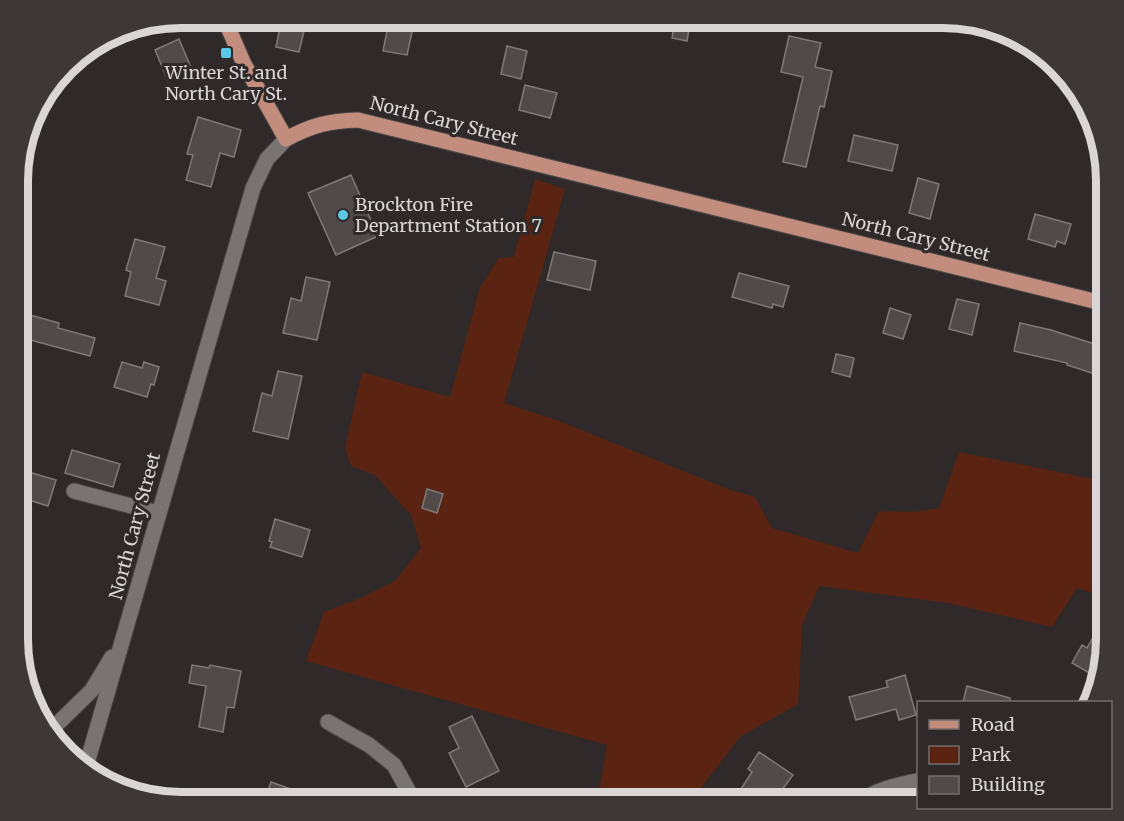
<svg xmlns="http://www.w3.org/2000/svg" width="1124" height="821" viewBox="0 0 1124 821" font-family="Merriweather,serif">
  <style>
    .green { fill: #5b2311 }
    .building { fill: #504a49; stroke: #7f7977; stroke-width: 1.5 }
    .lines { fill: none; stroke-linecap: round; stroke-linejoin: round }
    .minor-casing { stroke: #494645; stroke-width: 17 }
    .major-casing { stroke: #494645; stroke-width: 17 }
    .minor { stroke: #797372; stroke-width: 15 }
    .major { stroke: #c28d7d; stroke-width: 15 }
    .poi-dot { fill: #5ac8e6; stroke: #2f2a29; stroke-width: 2 }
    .labels { text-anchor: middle; stroke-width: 6; stroke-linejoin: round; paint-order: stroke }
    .poi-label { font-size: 18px; fill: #d9d6d5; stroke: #2f2a29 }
    .street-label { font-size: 18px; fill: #d9d6d5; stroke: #2f2a29 }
    .rim { fill: none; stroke: #d9d6d5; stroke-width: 8 }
  </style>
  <rect width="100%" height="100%" fill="#2f2a29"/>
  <polygon class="green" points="535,179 565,189 504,403 559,421 728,489 755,497 772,528 858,553 879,511 913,512 939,508 959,452 1093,479 1106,487 1106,598 1077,588 1052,627 948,603 819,586 802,625 798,704 740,737 700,789 674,803 597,803 607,745 306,661 324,612 356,600 395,581 421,548 411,515 375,475 351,466 345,448 362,372 450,397 480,287 499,258 514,257"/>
  <g class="building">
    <polygon points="282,18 307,18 299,52 276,47"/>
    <polygon points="392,18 415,18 407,55 383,51 388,26 390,26"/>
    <polygon points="675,18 691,18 687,41 672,38"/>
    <polygon points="789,36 821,43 815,67 832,71 824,107 820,106 806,167 783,162 803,77 781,72"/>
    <polygon points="179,39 192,70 168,81 155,50"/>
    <polygon points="507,46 527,51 521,79 501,74"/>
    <polygon points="525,85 557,93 550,118 519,110"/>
    <polygon points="198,117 241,130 234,157 220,153 211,187 186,180 193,155 187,154"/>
    <polygon points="854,135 898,145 892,171 848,161"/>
    <polygon points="351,175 378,236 336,255 308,193"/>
    <polygon points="918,178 939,184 930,219 909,213"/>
    <polygon points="1035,214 1071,224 1065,244 1057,241 1055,247 1028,239"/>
    <polygon points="135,239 165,247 156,278 166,281 159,305 125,296 131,272 126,270"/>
    <polygon points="554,252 596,261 590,290 547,280"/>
    <polygon points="739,273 789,286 783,307 773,304 772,308 732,297"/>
    <polygon points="306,277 330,282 317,340 283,333 291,298 301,301"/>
    <polygon points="957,299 979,304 972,335 949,329"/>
    <polygon points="890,308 911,315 903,339 883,333"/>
    <polygon points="30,315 59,323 58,328 95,338 90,356 19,337 19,316 28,319"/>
    <polygon points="1020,323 1051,330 1104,347 1095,374 1067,365 1067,363 1014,351"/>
    <polygon points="836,354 854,358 850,377 832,372"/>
    <polygon points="122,362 142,368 144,362 159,367 154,385 151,384 147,397 114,387"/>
    <polygon points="278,371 302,376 288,439 253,431 262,393 272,396"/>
    <polygon points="72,450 120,464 113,487 65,473"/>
    <polygon points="25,471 56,480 48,506 19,497"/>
    <polygon points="427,489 443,494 437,513 422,508"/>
    <polygon points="275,519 310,530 302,557 270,547 272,542 269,541"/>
    <polygon points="1106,614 1106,650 1096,677 1072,663 1082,645 1087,648"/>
    <polygon points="192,665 209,668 210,665 241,671 234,708 227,707 223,732 199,727 206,686 189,683"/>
    <polygon points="905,675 916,715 899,720 896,709 856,720 849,697 888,687 886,681"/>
    <polygon points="967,686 1010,698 1010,702 963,702"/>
    <polygon points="472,716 499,771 466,787 449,753 459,748 449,727"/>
    <polygon points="759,752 793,775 779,794 773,790 764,803 732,803 752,772 748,769"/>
    <polygon points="271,782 324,801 323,803 264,803"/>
  </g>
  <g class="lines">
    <g class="minor-casing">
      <g id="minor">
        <polyline points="74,491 158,513"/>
        <polyline points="328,722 369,745 394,765 415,803"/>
        <polyline points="49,732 92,690 112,657"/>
        <polyline points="85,770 253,188 267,159 286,139"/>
        <path d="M857,803C876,790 896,785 918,781"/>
      </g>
    </g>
    <g class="major-casing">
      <path id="major" d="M224,18L244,64L286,139C312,125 329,121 358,120L1106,304"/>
    </g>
    <use href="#minor" class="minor"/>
    <use href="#major" class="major"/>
  </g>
  <g class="poi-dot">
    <rect x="220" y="47" width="12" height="12" rx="3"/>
    <circle cx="343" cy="215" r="6"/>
  </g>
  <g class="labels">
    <g class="poi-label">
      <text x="226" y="79">Winter St. and<tspan x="226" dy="21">North Cary St.</tspan></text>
      <text x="355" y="211" text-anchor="start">Brockton Fire<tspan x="355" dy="21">Department Station 7</tspan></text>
    </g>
    <g class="street-label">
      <text transform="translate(444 121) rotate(14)" y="6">North Cary Street</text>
      <text transform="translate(916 237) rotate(14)" y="6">North Cary Street</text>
      <text transform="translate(135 526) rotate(-75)" y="6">North Cary Street</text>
    </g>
  </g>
  <path d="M0 0H1124V821H0ZM181 28H943A153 153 0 0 1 1096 181V639A153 153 0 0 1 943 792H181A153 153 0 0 1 28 639V181A153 153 0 0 1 181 28Z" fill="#3d3837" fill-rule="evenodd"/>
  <path class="rim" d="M181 28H943A153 153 0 0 1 1096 181V639A153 153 0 0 1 943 792H181A153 153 0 0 1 28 639V181A153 153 0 0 1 181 28Z"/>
  <rect x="917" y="701" width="195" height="108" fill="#2f2a29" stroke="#736f6e" stroke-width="1.5"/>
  <rect x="929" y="720" width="30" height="9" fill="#c28d7d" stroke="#736f6e" stroke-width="1.5"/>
  <text x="971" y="731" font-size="18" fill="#d9d6d5">Road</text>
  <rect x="929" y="746" width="30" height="18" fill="#5b2311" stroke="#736f6e" stroke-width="1.5"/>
  <text x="971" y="761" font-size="18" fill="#d9d6d5">Park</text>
  <rect x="929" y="776" width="30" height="18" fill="#504a49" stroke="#736f6e" stroke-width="1.5"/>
  <text x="971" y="791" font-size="18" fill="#d9d6d5">Building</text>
</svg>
